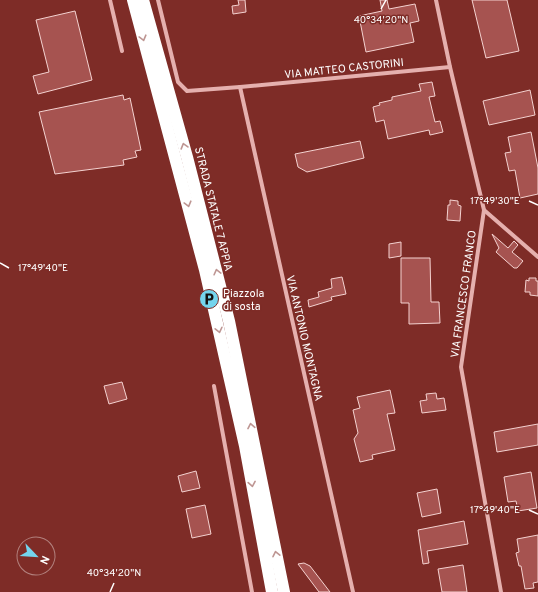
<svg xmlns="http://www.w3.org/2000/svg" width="538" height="592" viewBox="0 0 538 592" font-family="Overpass,sans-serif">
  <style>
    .building { fill: #a65350; stroke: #f4d2d0 }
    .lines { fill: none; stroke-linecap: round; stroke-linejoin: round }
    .street { stroke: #e5b0ae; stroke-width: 4 }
    .highway { stroke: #fff; stroke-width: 12 }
    .oneway { stroke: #be9693 }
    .ticks { fill: none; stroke: #fff; stroke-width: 1.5 }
    .labels { text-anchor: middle; stroke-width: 3; stroke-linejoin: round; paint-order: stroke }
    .street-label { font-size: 11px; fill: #fff; stroke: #7e2c27 }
    .poi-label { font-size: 11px; fill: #fff; stroke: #7e2c27; text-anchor: start }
    .ticks-label { font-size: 10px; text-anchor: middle; fill: #fff; stroke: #7e2c27; stroke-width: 3; stroke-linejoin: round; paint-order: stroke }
  </style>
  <rect width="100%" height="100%" fill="#7e2c27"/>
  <g class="building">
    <polygon points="238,0 245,0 246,12 233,14 232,6 239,5"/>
    <polygon points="380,0 387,0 389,9 415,4 419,21 410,23 414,42 366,52 359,16 382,11"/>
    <polygon points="472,0 507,0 519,51 486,58"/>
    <polygon points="75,11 92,80 38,94 33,76 49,72 36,20"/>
    <polygon points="432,82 435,96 429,97 435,122 440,121 443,132 430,135 429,130 388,139 384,120 376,122 373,107 380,105 379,103 392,100 392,97 421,91 419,84"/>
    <polygon points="530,90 535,115 489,125 483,101"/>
    <polygon points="123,95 124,100 130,98 141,150 135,151 137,157 123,160 124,165 55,174 39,112"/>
    <polygon points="531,132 538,168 538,194 520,198 515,170 509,171 505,153 511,152 508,137"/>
    <polygon points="360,141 364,158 307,172 298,167 295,154"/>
    <polygon points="450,200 458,201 458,205 461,206 460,221 447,220 448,205 450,205"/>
    <polygon points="492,234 508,248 514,241 518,245 512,252 523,261 517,268 514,268 496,252 499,248"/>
    <polygon points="401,242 401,256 389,258 389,244"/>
    <polygon points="401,258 430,258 431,302 439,302 440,323 409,324 409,303 401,303"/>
    <polygon points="342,277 346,294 331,297 332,300 309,307 308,300 319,297 318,292 332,288 331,279"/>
    <polygon points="529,278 536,278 536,281 538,281 538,296 530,295 530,292 525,292 526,280 529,281"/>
    <polygon points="122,382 127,399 109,404 104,386"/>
    <polygon points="390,390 395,413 387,414 395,450 372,455 373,459 360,462 354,439 358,433 353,410 360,408 357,397"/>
    <polygon points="436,393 437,399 444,398 446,410 422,413 420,401 427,400 426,394"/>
    <polygon points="538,424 538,445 497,452 494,432"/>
    <polygon points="196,471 200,488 182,492 178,476"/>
    <polygon points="531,472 537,508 518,511 516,501 508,502 504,477"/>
    <polygon points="437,489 441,513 422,517 417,493"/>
    <polygon points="205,505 211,534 192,538 186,509"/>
    <polygon points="464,521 468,544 427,551 429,563 423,564 418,530"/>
    <polygon points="538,535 538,582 533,583 534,588 525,589 521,566 519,566 516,553 519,552 517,539"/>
    <polygon points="304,563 310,566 330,592 319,592 298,564"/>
    <polygon points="463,565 467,592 442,592 438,569"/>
  </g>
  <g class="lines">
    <g class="street">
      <polyline points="110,0 122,51"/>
      <polyline points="158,0 178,82 187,91 240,87 450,67"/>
      <polyline points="436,0 450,67 484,210 461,367 501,592"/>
      <polyline points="240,87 353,592"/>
      <polyline points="484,210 538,257"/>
      <polyline points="214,386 252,592"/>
    </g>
    <g class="highway">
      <polyline points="133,0 205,270 245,446 272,592"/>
      <polyline points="143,0 187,157 229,321 284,592"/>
    </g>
  </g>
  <defs><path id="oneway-chevron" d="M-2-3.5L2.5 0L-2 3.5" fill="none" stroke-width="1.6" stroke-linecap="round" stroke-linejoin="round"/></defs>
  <g class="oneway">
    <use href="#oneway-chevron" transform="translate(143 38) rotate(75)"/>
    <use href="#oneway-chevron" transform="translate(184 146) rotate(-106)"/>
    <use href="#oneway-chevron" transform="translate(188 204) rotate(75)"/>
    <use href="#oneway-chevron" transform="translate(217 272) rotate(-104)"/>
    <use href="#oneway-chevron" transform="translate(219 330) rotate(77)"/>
    <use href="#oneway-chevron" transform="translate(251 426) rotate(-101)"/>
    <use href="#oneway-chevron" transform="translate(252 484) rotate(80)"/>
    <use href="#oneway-chevron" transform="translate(276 554) rotate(-102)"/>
  </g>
  <path class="ticks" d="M381,9L386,0M529,201L538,205M0,263L9,268M529,510L538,514M110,592L114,583"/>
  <defs>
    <g id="parking-disc" transform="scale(1)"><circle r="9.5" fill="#74d4ed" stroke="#7e2c27"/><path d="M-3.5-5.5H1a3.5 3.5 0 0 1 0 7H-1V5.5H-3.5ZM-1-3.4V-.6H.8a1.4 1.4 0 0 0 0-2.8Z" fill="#111"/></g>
  </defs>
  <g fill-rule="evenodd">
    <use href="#parking-disc" x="209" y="299"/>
  </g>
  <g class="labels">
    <g class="street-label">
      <text transform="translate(344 68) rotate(-6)" y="4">VIA MATTEO CASTORINI</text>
      <text transform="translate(214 209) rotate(76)" y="4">STRADA STATALE 7 APPIA</text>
      <text transform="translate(463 294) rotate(-82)" y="4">VIA FRANCESCO FRANCO</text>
      <text transform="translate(305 338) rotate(77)" y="4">VIA ANTONIO MONTAGNA</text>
    </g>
    <g class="poi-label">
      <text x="223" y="297">Piazzola<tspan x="223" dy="13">di sosta</tspan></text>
    </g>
  </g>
  <g class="ticks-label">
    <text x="381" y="23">40°34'20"N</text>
    <text x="495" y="204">17°49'30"E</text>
    <text x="43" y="271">17°49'40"E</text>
    <text x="495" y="513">17°49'40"E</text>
    <text x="114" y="576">40°34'20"N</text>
  </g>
  <g transform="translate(36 556) rotate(115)"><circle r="19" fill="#7e2c27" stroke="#b2807d"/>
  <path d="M0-3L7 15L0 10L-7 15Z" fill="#74d4ed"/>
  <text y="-6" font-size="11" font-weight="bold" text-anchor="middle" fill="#ffffff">N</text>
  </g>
</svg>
